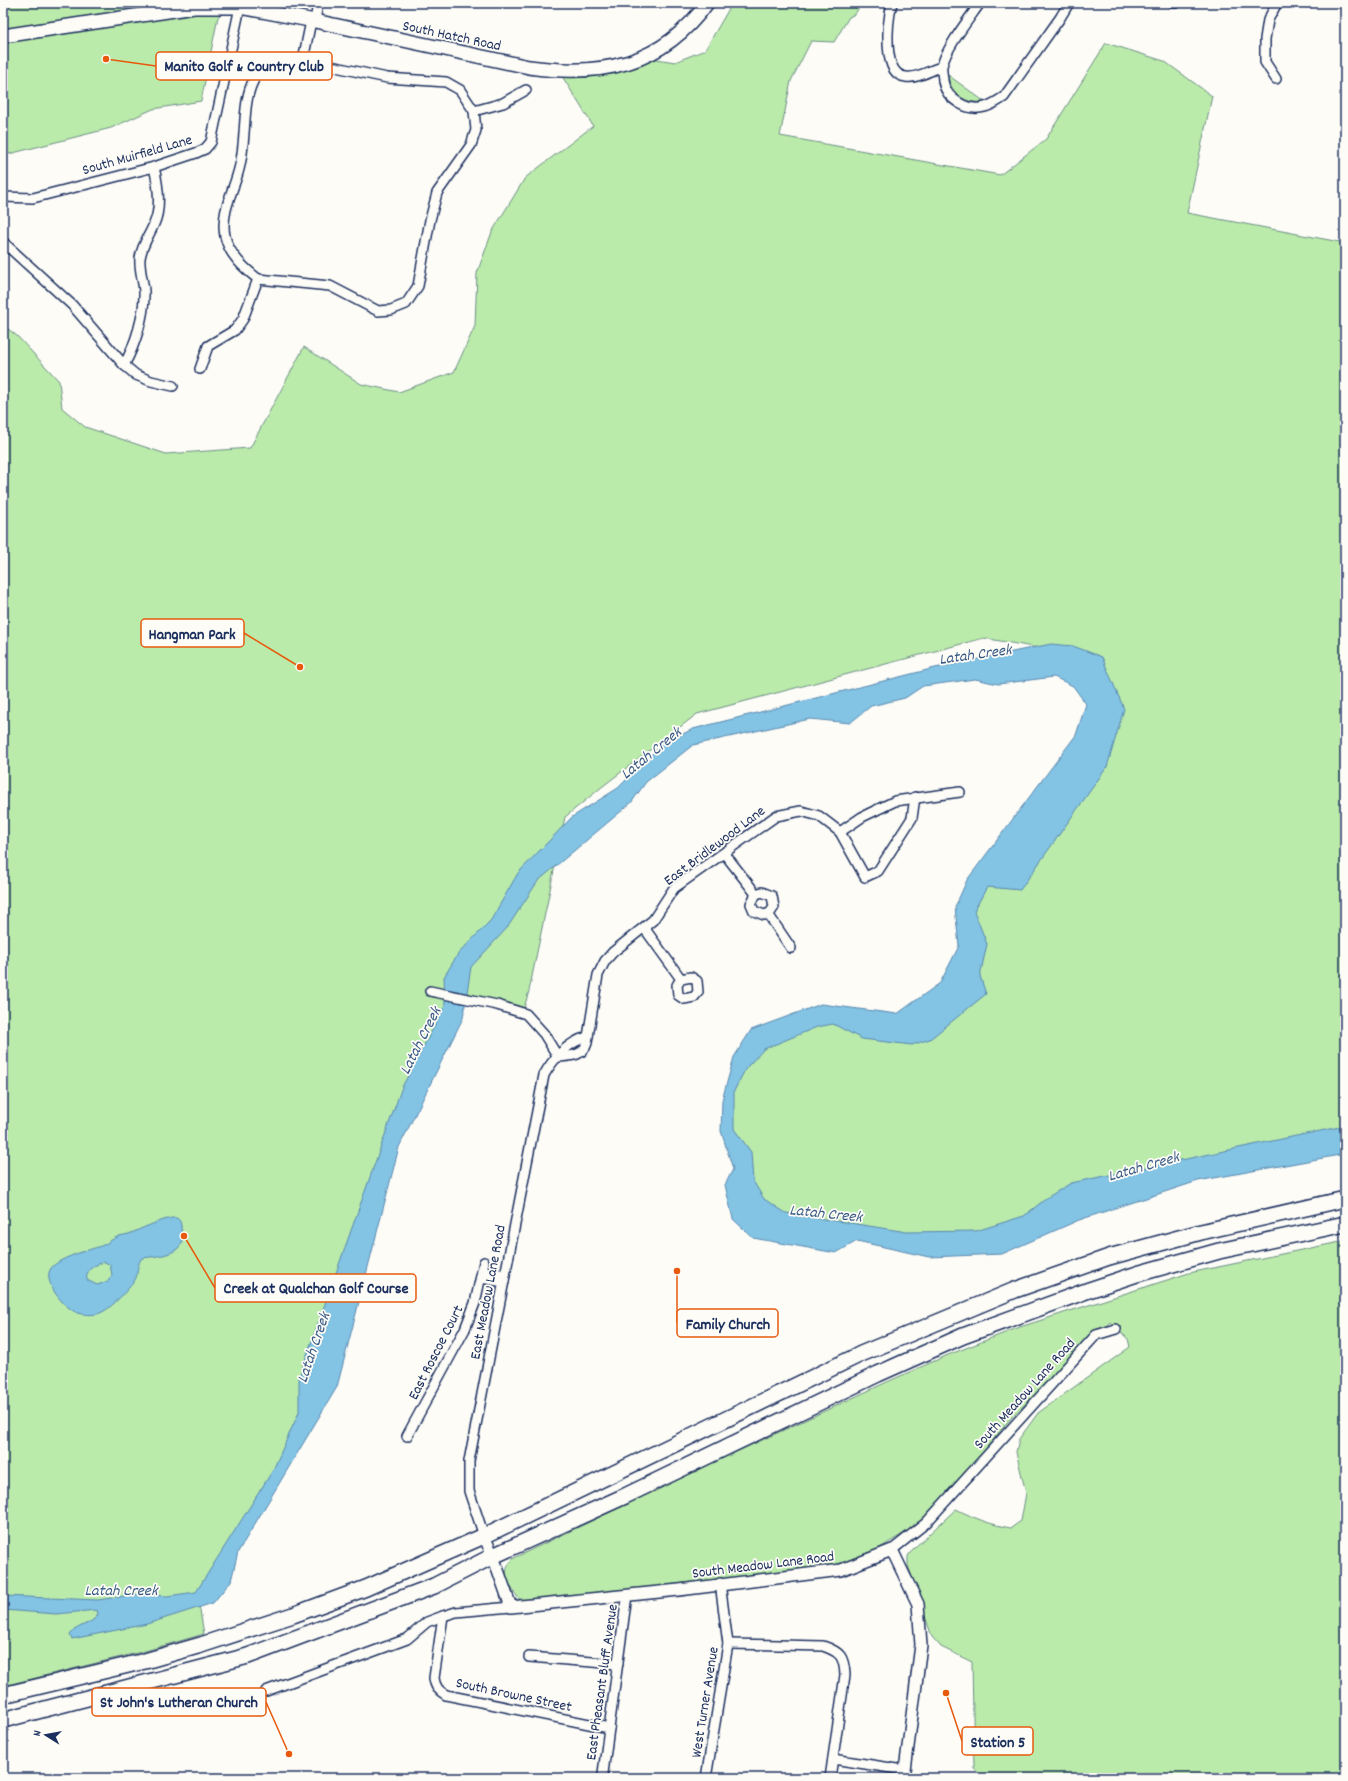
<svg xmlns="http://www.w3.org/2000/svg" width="1348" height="1781" viewBox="0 0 1348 1781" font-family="Dekko,sans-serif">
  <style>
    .green { fill: #bbebaa; stroke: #6b8d84 }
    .water { fill: #83c3e4; stroke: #5988ae; fill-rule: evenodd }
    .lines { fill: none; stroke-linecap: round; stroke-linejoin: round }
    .minor-casing { stroke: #1b2f5e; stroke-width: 12 }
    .tertiary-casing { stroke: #1b2f5e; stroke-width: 14 }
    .secondary-casing { stroke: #1b2f5e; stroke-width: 16 }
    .trunk-casing { stroke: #1b2f5e; stroke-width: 18 }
    .minor { stroke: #fdfcf7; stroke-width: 9 }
    .tertiary { stroke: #fdfcf7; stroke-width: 11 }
    .secondary { stroke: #fdfcf7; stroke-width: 13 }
    .trunk { stroke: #fdfcf7; stroke-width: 15 }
    .labels { text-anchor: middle; stroke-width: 3.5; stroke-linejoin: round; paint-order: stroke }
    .street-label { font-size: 15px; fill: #1b2f5e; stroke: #fdfcf7 }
    .water-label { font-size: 16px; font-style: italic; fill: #3a5b86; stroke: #fdfcf7 }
    .leader { fill: none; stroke: #e8590c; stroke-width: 1.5 }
    .callout-dot { fill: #e8590c; stroke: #fdfcf7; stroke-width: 1.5 }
    .callout { fill: #fdfcf7; stroke: #e8590c; stroke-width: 1.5 }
    .callout-label { font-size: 16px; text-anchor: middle; font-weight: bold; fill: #1b2f5e }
  </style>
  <rect width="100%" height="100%" fill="#fdfcf7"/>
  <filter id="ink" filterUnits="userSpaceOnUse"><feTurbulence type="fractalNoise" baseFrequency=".025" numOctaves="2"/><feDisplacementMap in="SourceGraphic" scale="8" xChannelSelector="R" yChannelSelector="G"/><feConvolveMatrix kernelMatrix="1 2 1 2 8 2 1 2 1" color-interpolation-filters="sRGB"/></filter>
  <g filter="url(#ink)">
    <g class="green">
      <polygon points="3,3 225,3 221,14 218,17 201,101 153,109 111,128 9,154 3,153"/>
      <polygon points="727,3 862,3 855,14 849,17 834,42 811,41 791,81 780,136 1000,175 1046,139 1106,43 1164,61 1212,96 1187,213 1345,243 1345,1140 1031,1227 929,1244 754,1209 727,1129 727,1096 740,1062 829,1014 872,1027 956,997 964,910 1106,708 1038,648 984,638 697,714 603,786 565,817 529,991 524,1008 497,1000 460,992 414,1088 306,1417 198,1599 204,1634 145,1651 3,1686 3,325 17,336 59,381 62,408 85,427 166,454 250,448 304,347 361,384 399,392 454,372 475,326 477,273 492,232 525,178 593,126 562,76 588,76 616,71 651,58 675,62 705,50 730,7"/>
      <path d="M948,75L985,102C966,104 951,95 948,75Z"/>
      <path d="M1345,1241V1778H988L979,1774L974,1768L972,1662L941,1647L932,1637L908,1565V1556L913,1549L956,1509C974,1518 991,1525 1011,1528L1021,1521L1026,1493L1016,1452L1019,1439L1038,1413L1130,1347L1128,1339L1110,1322L1012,1417L940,1504L911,1529L870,1554L828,1567L527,1601L519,1599C509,1585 499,1572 514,1558L704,1467L887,1382L948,1355L1020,1327L1189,1273Z"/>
    </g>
    <g class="water">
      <path d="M1051,644L1073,646L1102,657L1124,709L1107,767L1020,890L987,887L974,911L987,944L980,976L986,994L930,1039L912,1045L862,1039L833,1024L817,1027L764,1049L746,1068L734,1091V1129L751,1152L753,1181L764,1199L786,1213L907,1232L976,1231L1024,1216L1048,1197L1071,1183L1344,1126L1345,1154L1198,1181L1079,1220L1002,1254L929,1257L857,1241L836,1253L753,1238L733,1219L725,1185L733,1169L721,1131L722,1100L734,1057L751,1030L821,1004L897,1014L940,983L959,946L955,907L967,880L1076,735L1086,704L1073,686L1054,677L998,684L975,679L923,686L905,698L871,706L850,723L810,719L693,745L646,782L631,803L538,881L507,928L471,967L463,1018L399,1147L337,1387L238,1552L231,1581L213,1603L147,1624L72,1639L70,1635C76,1625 91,1625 98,1615L97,1610L56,1614L3,1610V1596L98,1600L138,1594L167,1596L196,1592L273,1470L299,1412V1377L402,1087L445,1006L444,977L458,954L491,920L518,873L572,817L618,788L662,744L693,729L935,668Z"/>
      <path d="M172,1218H177C183,1223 180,1227 182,1233C187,1255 158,1256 142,1258C137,1264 138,1271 136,1278C133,1285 111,1308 104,1311C97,1316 86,1315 78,1313C65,1309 43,1283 50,1270C56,1258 89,1250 101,1246C107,1244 112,1239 117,1237C121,1235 125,1235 129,1234C143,1228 157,1221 172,1218ZM105,1262L110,1265L112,1275L108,1281L97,1285L87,1280C85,1269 96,1264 105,1262Z"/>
    </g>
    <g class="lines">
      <g class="minor-casing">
        <g id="minor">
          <path d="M892,3C888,20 881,75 906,77C917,79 930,70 941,67"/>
          <path d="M980,3C969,19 946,48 942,66C941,70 943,76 943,81C946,99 967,112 985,107C992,105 998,101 1004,97L1060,18L1069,3"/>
          <polyline points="1174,3 1176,3"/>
          <polyline points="315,21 318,3"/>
          <polyline points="1276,79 1265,62 1265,39 1268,20 1277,3"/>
          <polyline points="474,111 503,103 526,90"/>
          <polyline points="3,197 33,198 154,167 196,153 205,149 211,142 240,7"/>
          <polyline points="3,242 72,305 124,365 136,375 151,381 173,386"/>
          <polyline points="258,279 330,286 378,311 391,310 406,304 418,286 430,220 437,193 471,145 476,130 474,111 460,90 446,82 387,78 303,60"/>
          <path d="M258,279C244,268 229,255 225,236C220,211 235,189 240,165C251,118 231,56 303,60L311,21"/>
          <path d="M124,365C135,346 145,314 144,291C143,280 139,269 140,258C142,245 149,236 154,224C162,207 158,184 154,167"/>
          <polyline points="200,369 208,346 235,330 243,319 258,279"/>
          <polyline points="840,832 862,817 895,801 960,792"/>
          <polyline points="724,853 756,894 751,904 754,911 764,915 770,913 774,907 772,896 762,892 756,894"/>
          <polyline points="768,914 791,948"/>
          <polyline points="645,929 681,979 677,985 678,995 684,999 694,997 698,992 697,981 691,977 681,979"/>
          <polyline points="430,991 497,1005 526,1014 544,1034 558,1057"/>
          <path d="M558,1057C569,1056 583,1057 587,1043L598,975L605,961L613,952L653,920L674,888L776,816L801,811L819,816L827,822L840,832L865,877L878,871L912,818L915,797"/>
          <polyline points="482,1271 505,1275"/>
          <polyline points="481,1278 504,1282"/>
          <polyline points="407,1436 465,1329 475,1303 484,1262"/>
          <path d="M484,1536L469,1491V1461L544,1075C553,1059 568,1042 587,1037"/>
          <polyline points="892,1550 926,1523 1096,1335 1116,1329"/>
          <path d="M443,1616L434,1678C435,1687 439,1691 446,1695L609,1728"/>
          <path d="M728,1644L823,1646C841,1652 844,1657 845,1675L830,1778"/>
          <polyline points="529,1657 618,1664"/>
          <polyline points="266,1691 407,1639 427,1622 443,1616 456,1612 511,1607"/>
          <polyline points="833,1759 904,1770"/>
          <polyline points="603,1773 627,1595"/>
          <polyline points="706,1778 728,1644 720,1583"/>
        </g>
      </g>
      <g class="tertiary-casing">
        <polyline id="tertiary" points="484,1536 493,1556 511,1607 679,1590 841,1570 892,1550 918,1604 921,1645 904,1778"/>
      </g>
      <g class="secondary-casing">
        <path id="secondary" d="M3,36L194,7H240L315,21L529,67C601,77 662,66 707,3"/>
      </g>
      <g class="trunk-casing">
        <g id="trunk">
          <polyline points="3,1695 145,1661 201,1645 293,1615 366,1588 484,1536 861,1354 1015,1290 1109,1257 1201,1232 1345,1199"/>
          <polyline points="3,1720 248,1656 434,1586 493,1556 625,1496 878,1374 963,1336 1089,1290 1137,1274 1219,1251 1345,1224"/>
        </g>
      </g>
      <use href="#minor" class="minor"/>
      <use href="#tertiary" class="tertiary"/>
      <use href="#secondary" class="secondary"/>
      <use href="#trunk" class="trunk"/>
    </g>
  </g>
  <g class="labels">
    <g class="street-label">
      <text transform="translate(452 35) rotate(12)" y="5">South Hatch Road</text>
      <text transform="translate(137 154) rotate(-16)" y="5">South Muirfield Lane</text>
      <text transform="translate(714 845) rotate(-37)" y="5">East Bridlewood Lane</text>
      <text transform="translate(487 1292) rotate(-79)" y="5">East Meadow Lane Road</text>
      <text transform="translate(435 1352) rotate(-63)" y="5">East Roscoe Court</text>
      <text transform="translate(1024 1393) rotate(-48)" y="5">South Meadow Lane Road</text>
      <text transform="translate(763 1564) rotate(-7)" y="5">South Meadow Lane Road</text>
      <text transform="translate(601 1682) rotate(-82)" y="5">East Pheasant Bluff Avenue</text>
      <text transform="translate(514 1694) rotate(12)" y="5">South Browne Street</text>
      <text transform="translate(704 1702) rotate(-81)" y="5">West Turner Avenue</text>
    </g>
    <g class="water-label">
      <text transform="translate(975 653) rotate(-8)" y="6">Latah Creek</text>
      <text transform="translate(650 752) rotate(-39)" y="6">Latah Creek</text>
      <text transform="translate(419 1040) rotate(-63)" y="6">Latah Creek</text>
      <text transform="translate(1143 1165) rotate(-16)" y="6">Latah Creek</text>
      <text transform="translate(826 1212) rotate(6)" y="6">Latah Creek</text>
      <text transform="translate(312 1347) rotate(-71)" y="6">Latah Creek</text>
      <text x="121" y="1595">Latah Creek</text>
    </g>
  </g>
  <path class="leader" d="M106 59L156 66M300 667L244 633M184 1236L215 1288M677 1271L677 1323M289 1754L266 1702M946 1693L962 1741"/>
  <g class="callout-dot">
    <circle cx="106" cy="59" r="4"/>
    <circle cx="300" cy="667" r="4"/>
    <circle cx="184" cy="1236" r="4"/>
    <circle cx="677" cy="1271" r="4"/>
    <circle cx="289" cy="1754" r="4"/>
    <circle cx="946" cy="1693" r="4"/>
  </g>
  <g class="callout">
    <rect x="156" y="52" width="176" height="28" rx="4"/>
    <rect x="141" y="619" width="103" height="28" rx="4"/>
    <rect x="215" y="1274" width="201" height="28" rx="4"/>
    <rect x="677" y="1309" width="101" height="28" rx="4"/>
    <rect x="92" y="1688" width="174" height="28" rx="4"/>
    <rect x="962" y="1727" width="71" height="28" rx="4"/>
  </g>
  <g class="callout-label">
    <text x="244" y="71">Manito Golf &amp; Country Club</text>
    <text x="192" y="639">Hangman Park</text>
    <text x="316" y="1293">Creek at Qualchan Golf Course</text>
    <text x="728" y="1329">Family Church</text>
    <text x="179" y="1707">St John's Lutheran Church</text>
    <text x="998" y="1747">Station 5</text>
  </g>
  <rect width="1348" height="1781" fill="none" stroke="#fdfcf7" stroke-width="16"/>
  <rect x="8" y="8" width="1332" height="1765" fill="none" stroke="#1b2f5e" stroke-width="1.5" filter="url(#ink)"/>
  <g transform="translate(46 1735) rotate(281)" stroke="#fdfcf7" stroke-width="3" paint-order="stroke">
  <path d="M0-3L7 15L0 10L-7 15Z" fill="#1b2f5e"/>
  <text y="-6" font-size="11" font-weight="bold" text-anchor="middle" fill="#1b2f5e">N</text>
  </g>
</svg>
